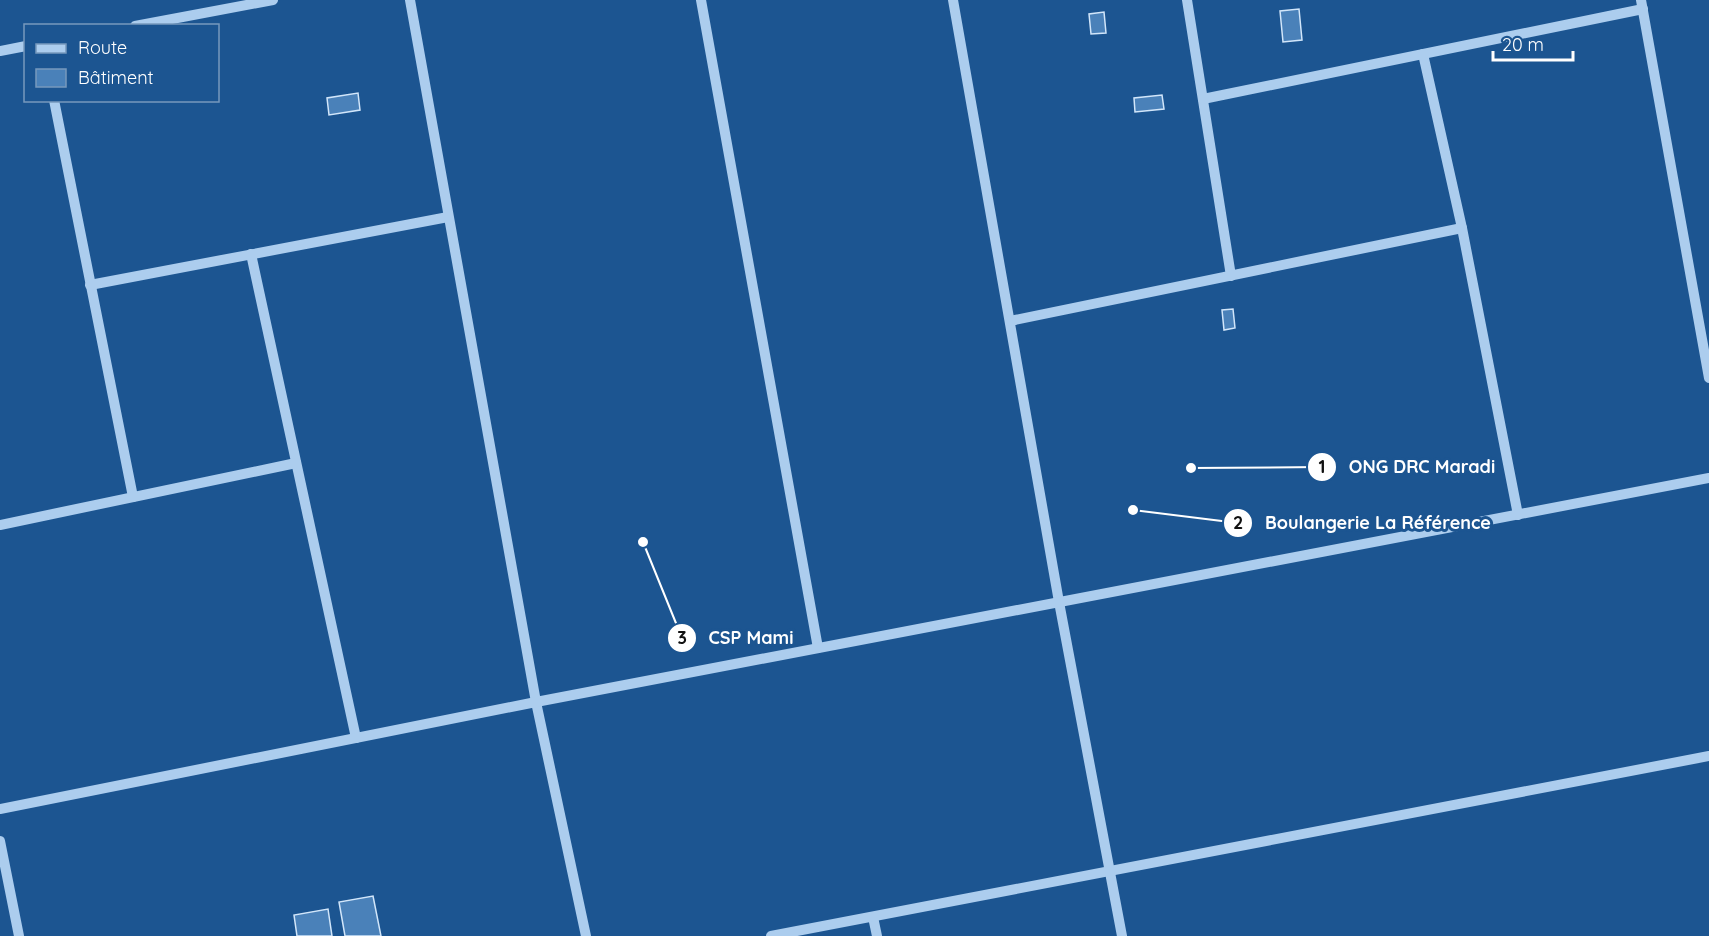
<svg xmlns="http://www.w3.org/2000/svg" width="1709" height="936" viewBox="0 0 1709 936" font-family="Quicksand,sans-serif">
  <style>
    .building { fill: #4a81b9; stroke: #d2e6fa; stroke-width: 1.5 }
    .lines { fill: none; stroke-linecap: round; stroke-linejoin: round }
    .minor { stroke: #accdee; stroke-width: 10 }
    .leader { fill: none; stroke: #fff; stroke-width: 2 }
    .callout-dot { fill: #fff; stroke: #1c5591; stroke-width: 2 }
    .mark-label { font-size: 18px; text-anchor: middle; font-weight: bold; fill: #111 }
    .callout-label { font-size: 18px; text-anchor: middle; font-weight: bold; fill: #fff; stroke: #1c5591; stroke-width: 6; stroke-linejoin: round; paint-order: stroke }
  </style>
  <rect width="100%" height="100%" fill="#1c5591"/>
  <g class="building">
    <polygon points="1299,9 1302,40 1283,42 1280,11"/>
    <polygon points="1104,12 1106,33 1091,34 1089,14"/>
    <polygon points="358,93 360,110 329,115 327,98"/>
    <polygon points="1162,95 1164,109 1135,112 1134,98"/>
    <polygon points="1233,309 1235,328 1224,330 1222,310"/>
    <polygon points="373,896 381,936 345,936 339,902"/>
    <polygon points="328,909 332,936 297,936 294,915"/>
  </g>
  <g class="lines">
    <g class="minor">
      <polyline points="410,0 536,702 586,936"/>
      <polyline points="701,0 818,648"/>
      <polyline points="953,0 1059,602 1122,936"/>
      <polyline points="1187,0 1231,276"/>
      <polyline points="1641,0 1709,378"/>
      <polyline points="135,26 273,0"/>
      <polyline points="0,51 26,46"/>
      <polyline points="1423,54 1462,228 1518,515"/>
      <polyline points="1203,99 1643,9"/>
      <polyline points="54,100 133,497"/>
      <polyline points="251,254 356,738"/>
      <polyline points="90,285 448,217"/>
      <polyline points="1010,321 1462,228"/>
      <polyline points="0,525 296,463"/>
      <polyline points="0,809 536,702 1709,478"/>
      <polyline points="0,841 19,936"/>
      <polyline points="873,917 877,936"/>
      <polyline points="771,936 1709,756"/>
    </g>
  </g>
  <path class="leader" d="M1191 468L1322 467M1133 510L1238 523M643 542L682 638"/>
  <g class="callout-dot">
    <circle cx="1191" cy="468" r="6"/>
    <circle cx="1133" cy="510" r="6"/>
    <circle cx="643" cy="542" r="6"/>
    <circle cx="1322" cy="467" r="15"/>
    <circle cx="1238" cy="523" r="15"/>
    <circle cx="682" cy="638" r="15"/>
  </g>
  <g class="mark-label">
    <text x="1322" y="473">1</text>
    <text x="1238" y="529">2</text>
    <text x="682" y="644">3</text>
  </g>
  <g class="callout-label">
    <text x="1422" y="473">ONG DRC Maradi</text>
    <text x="1378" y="529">Boulangerie La Référence</text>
    <text x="751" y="644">CSP Mami</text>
  </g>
  <rect x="24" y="24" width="195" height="78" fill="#1c5591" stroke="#7799bd" stroke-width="1.5"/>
  <rect x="36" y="44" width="30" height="9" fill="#accdee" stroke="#7799bd" stroke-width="1.5"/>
  <text x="78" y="54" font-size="18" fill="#ffffff">Route</text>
  <rect x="36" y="69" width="30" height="18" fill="#4a81b9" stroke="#7799bd" stroke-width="1.5"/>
  <text x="78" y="84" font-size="18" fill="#ffffff">Bâtiment</text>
  <path d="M1493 51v9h80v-9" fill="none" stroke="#ffffff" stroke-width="3"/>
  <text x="1502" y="51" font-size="18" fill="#ffffff" stroke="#1c5591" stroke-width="4.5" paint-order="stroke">20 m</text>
</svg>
